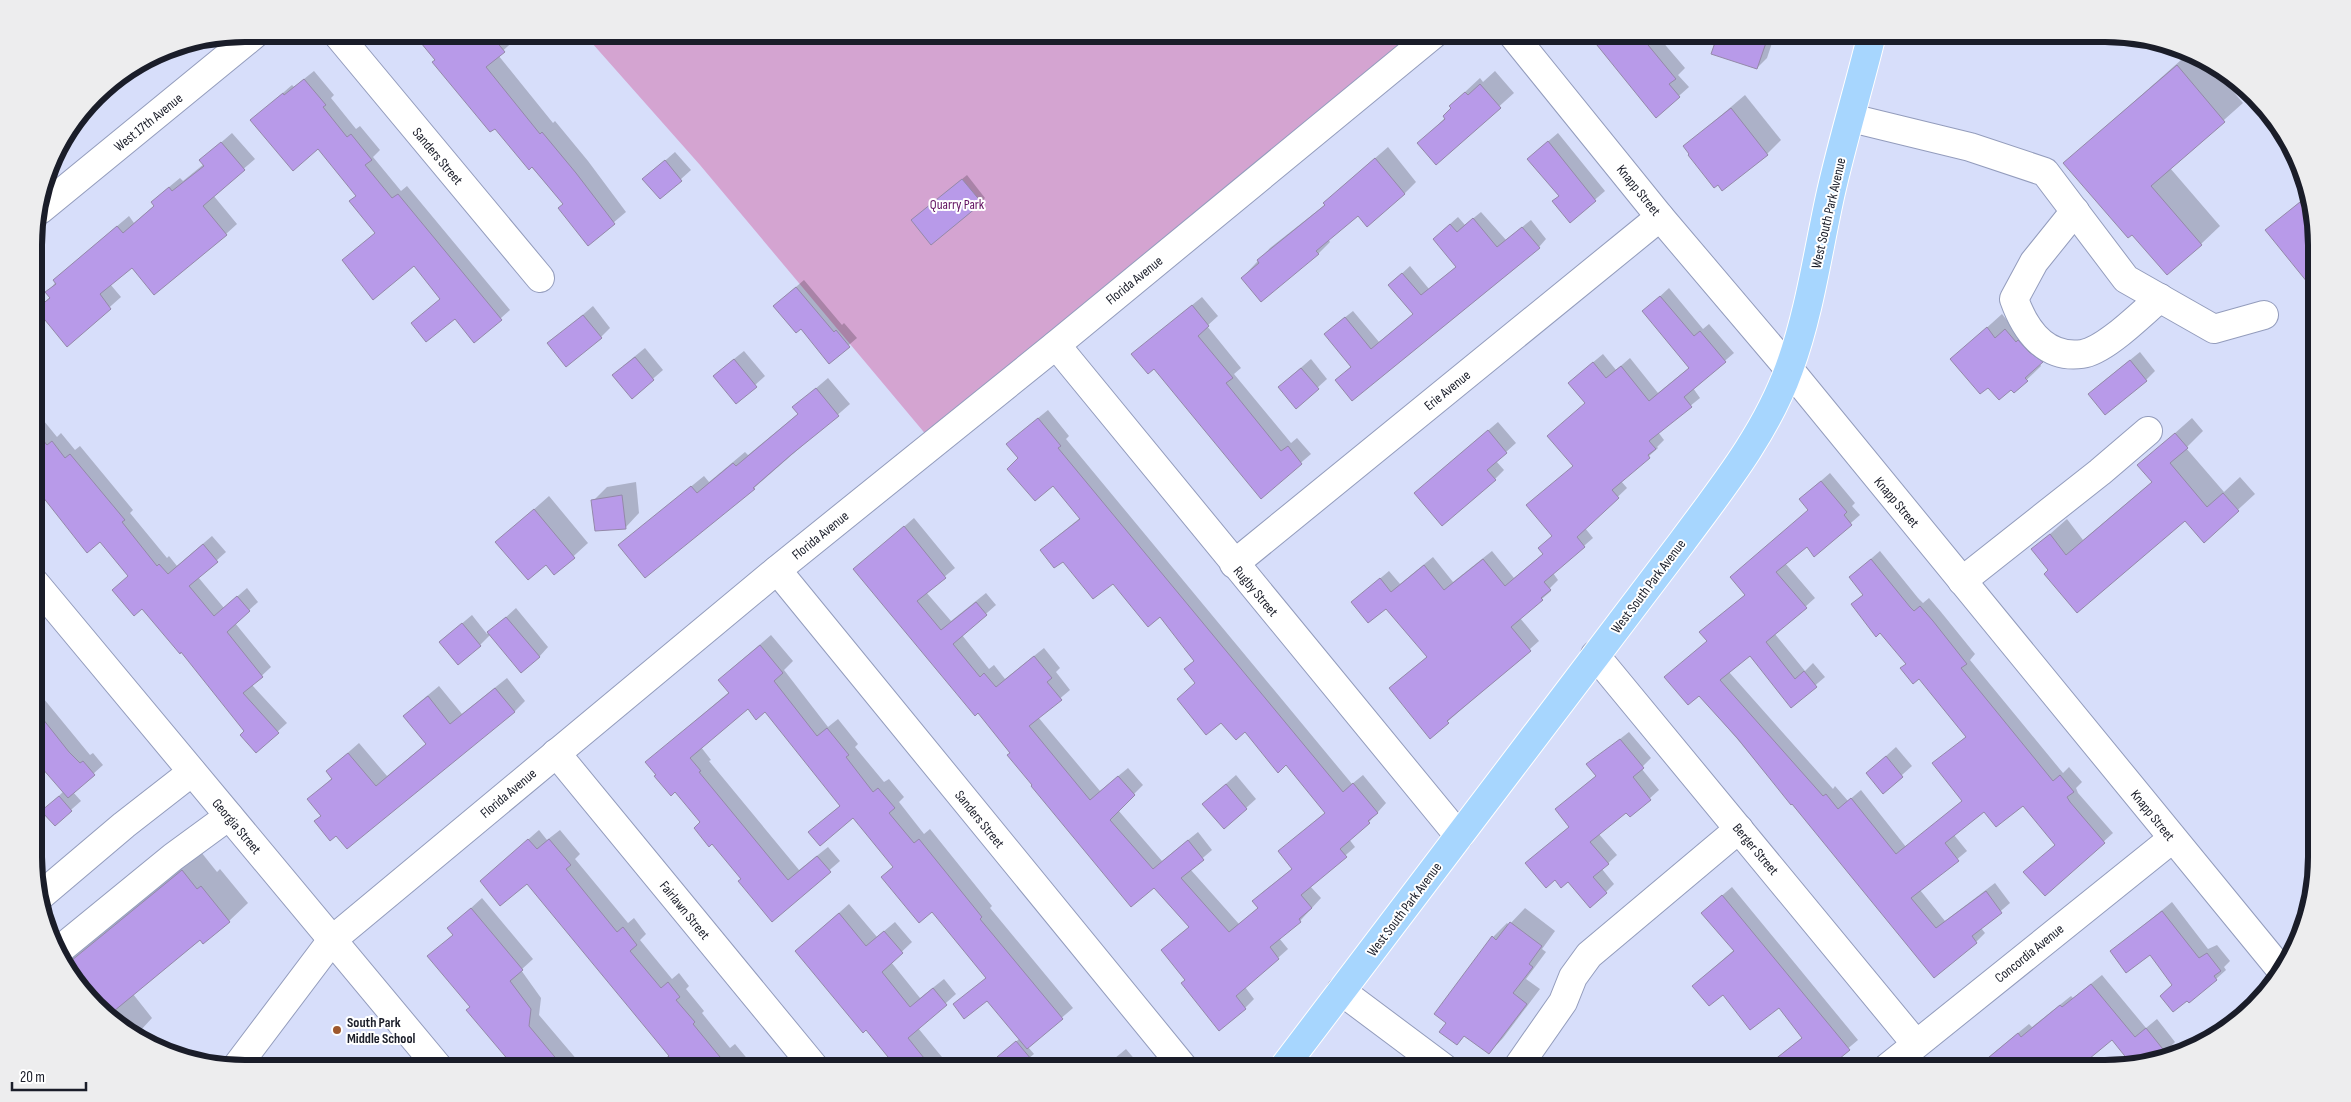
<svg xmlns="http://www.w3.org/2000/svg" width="2351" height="1102" viewBox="0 0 2351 1102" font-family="'Sofia Sans Condensed',sans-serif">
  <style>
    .green { fill: #d4a4d1 }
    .shadow { fill: #0003 }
    .building { fill: #b89ae9; stroke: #9489a9 }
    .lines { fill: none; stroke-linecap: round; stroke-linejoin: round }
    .minor-casing { stroke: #939cbc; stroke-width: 30 }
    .major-casing { stroke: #fff; stroke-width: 30 }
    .minor { stroke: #fff; stroke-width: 28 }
    .major { stroke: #a7d6fe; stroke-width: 28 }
    .poi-dot { fill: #9e582d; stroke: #fff; stroke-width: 2 }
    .labels { text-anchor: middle; stroke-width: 4; stroke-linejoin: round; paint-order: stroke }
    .street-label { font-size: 14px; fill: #1a1d29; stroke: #fff }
    .park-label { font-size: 14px; fill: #611060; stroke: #fff }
    .poi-label { font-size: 14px; font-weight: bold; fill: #1a1d29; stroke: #fff; text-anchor: start }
    .rim { fill: none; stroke: #1a1d29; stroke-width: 6 }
  </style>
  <rect width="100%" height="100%" fill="#d7defa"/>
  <g class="green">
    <polygon points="584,34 1433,34 933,443 700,165"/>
    <path d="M348,1059C361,1059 370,1058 378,1068H335Z"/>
  </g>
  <g class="shadow">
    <polygon points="414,34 511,34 516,39 498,55 553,123 555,121 588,161 626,212 588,244 564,204"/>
    <polygon points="1590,34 1647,34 1656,45 1661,40 1685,68 1678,75 1689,87 1656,116"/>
    <polygon points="1719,34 1775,34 1767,58 1757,68 1713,53"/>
    <polygon points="2190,52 2209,63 2243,103 2170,168 2220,226 2201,244 2132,233 2065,163"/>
    <polygon points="314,71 334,95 331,98 356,129 360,126 380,150 373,157 401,191 407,186 510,310 475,341 455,317 412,323 441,298 414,264 344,260 376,232 357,195 318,148 252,120 292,85 294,87"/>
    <polygon points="1495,71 1514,93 1436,163 1419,143 1445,118 1452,108 1451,106 1465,92 1480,78 1483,82"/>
    <polygon points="1745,95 1781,140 1767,154 1691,154 1685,146"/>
    <polygon points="232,133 255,159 213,195 237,224 226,234 132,267 110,284 121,297 67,345 37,309 50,297 47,293 65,270 129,216 134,223 155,205 153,202 163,192 180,178 183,181 204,164 201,160"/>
    <polygon points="1558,133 1605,191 1570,221 1554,201 1560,195 1538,150"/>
    <polygon points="1388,147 1416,182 1404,194 1358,214 1328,239 1330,242 1318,254 1242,278 1270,248 1326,204 1337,191"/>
    <polygon points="675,152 691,170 660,198 644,179"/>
    <polygon points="967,175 985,198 981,202 917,216"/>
    <polygon points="2309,194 2315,218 2316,290 2267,230"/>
    <polygon points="1481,212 1506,240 1531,220 1546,239 1539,247 1344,372 1352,366 1333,327 1353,311 1379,342 1414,314 1397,278 1410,266 1429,289 1457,266 1442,231 1458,217 1465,225"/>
    <polygon points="804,280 842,325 844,323 857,338 829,362 782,299"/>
    <polygon points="1669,288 1703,329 1709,324 1734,353 1693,388 1700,398 1658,432 1664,440 1657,447 1658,448 1621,481 1627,488 1585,528 1593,538 1553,573 1558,580 1549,589 1551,591 1520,618 1539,641 1430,737 1399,680 1428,656 1387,607 1352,602 1389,571 1400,584 1433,557 1453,582 1492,551 1514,578 1544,553 1553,535 1574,465 1586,402 1579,374 1603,354 1616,370 1630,358 1658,393 1690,367 1644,311"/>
    <polygon points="1202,297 1218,316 1207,326 1241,368 1234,374 1291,443 1297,438 1311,454 1261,497 1155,367 1132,354"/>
    <polygon points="593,306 610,328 601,337 549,344"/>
    <polygon points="2002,314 2010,324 2020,316 2056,348 2040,364 2041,366 2014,392 2011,388 1988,386 1952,359"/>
    <polygon points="645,348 663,370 632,397 623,366"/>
    <polygon points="744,351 765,376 736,402 724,367"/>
    <polygon points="2140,352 2155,371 2146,380 2099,385"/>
    <polygon points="1311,359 1327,379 1296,407 1289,378"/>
    <polygon points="828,378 850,404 754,488 645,577 619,545 704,476 709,482 745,452 748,455 799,413 794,407"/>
    <polygon points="35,410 57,437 61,433 75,450 80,446 133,510 130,513 167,558 169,556 177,566 212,536 226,552 198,577 224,608 247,588 258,602 235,623 271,667 252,685 287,723 256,751 245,731 129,575 100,540 88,551 35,487"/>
    <polygon points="1048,410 1069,436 1066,439 1352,784 1363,775 1386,803 1369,822 1349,839 1355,847 1310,886 1321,898 1300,921 1279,938 1288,949 1245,987 1254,999 1245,1008 1186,979 1162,950 1190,926 1154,886 1034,785 1012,752 979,712 855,569 914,518 955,568 926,592 951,621 986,593 996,605 962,635 989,669 994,665 1005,679 1044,648 1060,668 1056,672 1070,690 1038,717 1100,791 1128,768 1143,785 1118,810 1162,861 1198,832 1212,850 1190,869 1239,924 1259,907 1263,892 1293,868 1280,851 1326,812 1287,764 1245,730 1221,721 1186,669 1195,660 1160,616 1113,582 1041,550 1081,517 1053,484 1019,458 1017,435"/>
    <polygon points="2192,418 2203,431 2186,448 2224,492 2240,477 2255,494 2204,541 2185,520 2049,570 2033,549 2067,519 2083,540 2153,481 2139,465"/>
    <polygon points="1498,422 1516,443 1496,461 1504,470 1495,479 1425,484"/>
    <polygon points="1830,473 1855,503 1852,506 1860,515 1814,555 1807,546 1785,563 1815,598 1775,634 1805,671 1813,663 1825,677 1791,706 1750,655 1729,672 1833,789 1835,786 1848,801 1861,790 1906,847 1963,800 1934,763 1967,736 1880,631 1852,604 1864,594 1850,577 1880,551 1918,598 1923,603 1929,598 1941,612 1975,654 1970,660 2063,773 2069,767 2082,782 2076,788 2078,793 2113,833 2045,895 2034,864 2056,844 2023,804 1984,810 1954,835 1967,851 1920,890 1945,921 1995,883 2010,903 1981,928 1985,933 1976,942 1934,976 1850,872 1699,694 1708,640 1701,632 1746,594 1809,510 1800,499"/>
    <polygon points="636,482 639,513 625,528 593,501 607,487"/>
    <polygon points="549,496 588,543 554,574 546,563 497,542"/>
    <polygon points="516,608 548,647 539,657 490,635 480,645 440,642 472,615 487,634"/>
    <polygon points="771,635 793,661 784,670 828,727 838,719 858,744 855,747 884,782 889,779 904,797 899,802 924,834 930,829 992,906 990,908 1073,1008 1028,1047 1034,1054 1017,1068 1008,1068 999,1057 1019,1039 987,999 954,1004 987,977 933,910 883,877 894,866 853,817 810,832 841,805 765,711 748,708 701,747 711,760 709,761 799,870 828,847 840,861 772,920 701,822 676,790 647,762 729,692 730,670"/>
    <polygon points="507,678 525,701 514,712 336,834 316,821 322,815 309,799 333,777 327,771 359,743 387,776 427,743 405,716 416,705 439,686 462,714"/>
    <polygon points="39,693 90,755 93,753 103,765 73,792 81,801 55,824 43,811 64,791 35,756 35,697"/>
    <polygon points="1629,732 1651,758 1641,768 1659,790 1630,816 1626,811 1598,833 1617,855 1602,869 1614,884 1606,892 1568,880 1536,855 1570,826 1557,809 1597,775 1588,764"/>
    <polygon points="1896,747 1912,766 1883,792 1867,773"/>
    <polygon points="1236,775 1256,799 1246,808 1203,804"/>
    <polygon points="539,830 547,840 560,830 580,854 575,859 628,923 634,918 646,934 640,940 672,979 679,973 689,986 686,989 704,1011 702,1013 730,1048 735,1044 750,1062 745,1066 747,1068 689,1068 686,1064 680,1068 527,882 481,881"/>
    <polygon points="201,852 217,872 220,869 248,903 229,921 201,939 133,994 152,1018 140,1031 152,1045 117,1024 77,985 65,964"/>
    <polygon points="1732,887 1858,1040 1827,1066 1764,1068 1803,1037 1779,1006 1693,986 1734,950 1712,904"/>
    <polygon points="482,898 533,959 521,970 541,998 539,1015 584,1068 515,1068 468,1010 471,1007 429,957 454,934 449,928"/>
    <polygon points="2172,902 2208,949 2217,945 2230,961 2224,967 2226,970 2216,979 2173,984 2150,953 2112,951"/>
    <polygon points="849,904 877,937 895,922 912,942 891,962 920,998 944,979 956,994 918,1028 951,1068 898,1068 866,1029 796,951"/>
    <polygon points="1525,908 1555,931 1542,949 1546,952 1526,979 1540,989 1503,1038 1489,1053 1448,1022 1493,937 1507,923 1509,925"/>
    <polygon points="2102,975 2146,1028 2157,1019 2175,1042 2166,1051 2172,1057 2134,1065 2112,1038 2086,1059 2091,1064 2087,1068 1975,1068 2029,1024 2032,1027 2071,996 2073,998"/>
    <polygon points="1126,1049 1142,1068 1103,1068"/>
    <polygon points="1381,1063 1386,1068 1375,1068"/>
  </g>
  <g class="building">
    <polygon points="432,34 490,34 505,52 486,67 540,134 542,132 576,173 615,224 588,246 558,208 563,204 532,167 529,170 495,129 490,132 432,62 435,60 421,43"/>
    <polygon points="1588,34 1639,34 1676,79 1669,84 1680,97 1656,118"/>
    <polygon points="1718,34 1769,34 1757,69 1711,54"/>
    <polygon points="2177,65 2225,122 2151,186 2202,245 2167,275 2132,235 2128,238 2063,163"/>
    <polygon points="304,79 326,105 323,107 347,137 351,134 372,160 365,165 392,198 398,194 502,320 474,343 455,319 426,342 411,323 440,299 414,266 373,300 342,260 375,233 349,201 356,196 318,149 293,171 250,120 283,93 284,95"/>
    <polygon points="1480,84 1501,108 1436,165 1417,143 1445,119 1443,116 1451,108 1449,106 1465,92 1468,95"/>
    <polygon points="1731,108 1768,155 1722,191 1718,185 1714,188 1688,155 1689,154 1683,146"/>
    <polygon points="1548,141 1596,201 1570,223 1552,201 1559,196 1527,159"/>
    <polygon points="221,142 245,170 203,206 227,235 154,295 132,268 100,294 111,309 67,347 36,309 50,298 45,292 56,284 53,280 117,226 123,233 154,206 151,202 169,187 172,191 204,166 199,160"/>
    <polygon points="1375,158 1405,194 1367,227 1358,216 1316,251 1319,254 1261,302 1241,278 1259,263 1257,260 1325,205 1323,203"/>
    <polygon points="665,160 682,181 660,199 642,179"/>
    <polygon points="962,179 982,203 931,245 911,220"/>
    <polygon points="2300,202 2315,221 2316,293 2265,230"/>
    <polygon points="1473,218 1497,247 1522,227 1540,248 1352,401 1335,380 1351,367 1324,334 1345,317 1371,349 1413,314 1388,285 1402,273 1421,295 1456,267 1433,239 1450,224 1457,232"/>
    <polygon points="796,287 834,332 836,330 850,347 829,364 801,329 796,333 773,306"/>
    <polygon points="1660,296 1694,336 1700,331 1726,362 1684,397 1692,407 1649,441 1656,449 1648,455 1650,458 1612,490 1619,498 1577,537 1585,547 1544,582 1551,590 1541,598 1543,600 1511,627 1531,651 1447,721 1449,723 1430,739 1389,688 1427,657 1386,609 1368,623 1351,602 1380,578 1391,592 1424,565 1444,590 1483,559 1505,586 1543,554 1538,548 1552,536 1526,505 1573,466 1547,436 1585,403 1568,383 1593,362 1606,378 1621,366 1649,401 1689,368 1642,311"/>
    <polygon points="1192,305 1209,326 1198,336 1233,378 1226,383 1281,451 1288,446 1302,464 1261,499 1154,369 1148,374 1131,354"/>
    <polygon points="583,315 602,338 566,367 547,343"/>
    <polygon points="1987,327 1995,338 2005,329 2016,342 2018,340 2029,352 2043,362 2025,378 2028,381 2014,393 2011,390 1999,400 1988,388 1980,394 1950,359"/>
    <polygon points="635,357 654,380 632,399 612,375"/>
    <polygon points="734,359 757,387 736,404 713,376"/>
    <polygon points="2130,360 2147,381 2105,415 2088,394"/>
    <polygon points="1301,368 1319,389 1296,409 1278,387"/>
    <polygon points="816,388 839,416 792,454 753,488 755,489 645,578 618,545 691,486 697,493 733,463 736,466 798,414 792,407"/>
    <polygon points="1038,418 1061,446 1058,448 1343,792 1353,783 1378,813 1368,821 1370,823 1340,849 1347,857 1301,895 1312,908 1299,919 1301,922 1270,947 1279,959 1236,996 1246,1009 1219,1031 1181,983 1185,980 1161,950 1189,927 1154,888 1131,907 1031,786 1032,785 1007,755 1010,753 978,713 975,716 853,569 904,526 946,578 917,601 941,630 976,602 987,615 953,644 980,677 984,673 996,687 1034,656 1052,678 1047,682 1062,700 1029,726 1090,800 1118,776 1135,795 1110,820 1153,869 1188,840 1204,860 1181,878 1229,932 1258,908 1252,901 1292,869 1278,851 1325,813 1286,765 1278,773 1245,732 1236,740 1221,723 1206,735 1177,699 1195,683 1184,669 1194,661 1160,617 1148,627 1113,584 1093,599 1063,562 1054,568 1040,550 1080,519 1053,486 1035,501 1007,469 1018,458 1006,444"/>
    <polygon points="35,430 47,445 52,441 65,458 70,454 125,520 122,522 157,566 159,564 168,574 203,544 218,562 189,586 214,616 237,596 250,611 227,632 263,677 243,693 279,733 256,753 240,735 244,731 181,652 180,654 142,609 134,616 112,590 128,576 100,542 87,553 35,487"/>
    <polygon points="1488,430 1507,453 1487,470 1496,480 1442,526 1414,493"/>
    <polygon points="2175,433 2188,448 2170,463 2207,507 2223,493 2239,511 2204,543 2185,521 2077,613 2044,574 2048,570 2031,549 2050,534 2066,555 2152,482 2137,465"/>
    <polygon points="1821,481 1847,512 1844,515 1852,525 1814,557 1807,547 1776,572 1807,608 1766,642 1795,679 1804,671 1817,687 1791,708 1750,656 1720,680 1823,796 1826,794 1838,809 1851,798 1896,854 1962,801 1932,763 1966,737 1919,679 1913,684 1900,668 1906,664 1880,633 1876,637 1851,604 1863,595 1849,577 1871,559 1910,607 1914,611 1920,606 1933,621 1967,664 1961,668 2053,781 2060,775 2074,792 2067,797 2070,802 2105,843 2045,896 2023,872 2055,845 2023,806 1996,827 1984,812 1945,843 1959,861 1911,898 1936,928 1986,891 2002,913 1972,936 1977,943 1934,978 1792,804 1791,805 1738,739 1699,696 1688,705 1664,677 1707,641 1699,632 1745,595 1730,577 1808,510 1799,499"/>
    <polygon points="622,495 626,529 595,531 591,500"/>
    <polygon points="534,509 575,558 554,575 546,565 528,580 495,542"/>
    <polygon points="506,617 540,657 521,673 487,632"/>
    <polygon points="462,623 481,646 458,665 439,642"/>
    <polygon points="760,645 783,673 774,681 817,736 827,728 849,755 846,757 873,792 878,788 895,808 889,813 914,843 919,839 982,917 980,919 1063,1019 1027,1049 987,1001 964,1019 953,1004 986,978 932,912 919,923 881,877 893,867 853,818 820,846 808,832 840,806 765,712 756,720 748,709 690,758 701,771 699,772 788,880 817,856 831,872 772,922 738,881 741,879 712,844 709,847 694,828 700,822 675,792 671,796 654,776 656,775 645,762 729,693 718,680"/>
    <polygon points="495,688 515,712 347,849 336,836 330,841 314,821 321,816 307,799 332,779 326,771 348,753 376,786 426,744 403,716 428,696 450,724"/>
    <polygon points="35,709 69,752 80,763 83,761 95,775 68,798 35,760"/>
    <polygon points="1620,739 1644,768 1633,777 1651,800 1630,817 1626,813 1590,842 1609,864 1593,877 1607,893 1590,908 1568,882 1561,888 1555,880 1546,888 1525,863 1569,827 1555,809 1596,776 1586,764"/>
    <polygon points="1886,756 1903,777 1883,794 1866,773"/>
    <polygon points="1226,784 1247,809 1224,829 1202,804"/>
    <polygon points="59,796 72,811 55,826 41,811"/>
    <polygon points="528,839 537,849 549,839 571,865 566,869 617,932 623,927 637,945 630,951 661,988 668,982 680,997 676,1000 695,1022 693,1024 729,1068 654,1068 669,1056 527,884 500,906 480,881"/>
    <polygon points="182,870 197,889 201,886 230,922 203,944 200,940 108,1016 77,985 66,965"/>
    <polygon points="1722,895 1850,1050 1828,1068 1764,1068 1802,1038 1779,1008 1750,1030 1723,995 1709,1006 1692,986 1734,951 1701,913"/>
    <polygon points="471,908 523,970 510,981 531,1009 529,1026 564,1068 515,1068 466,1010 470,1007 427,956 453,935 447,928"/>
    <polygon points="2162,911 2199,958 2207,953 2221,971 2214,976 2217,980 2189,1003 2187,1001 2173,1012 2160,996 2172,985 2150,955 2126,973 2110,951"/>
    <polygon points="839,913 866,946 884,931 903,953 882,972 910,1007 933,988 947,1005 908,1038 932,1068 897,1068 866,1030 863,1033 795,951"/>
    <polygon points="1510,922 1542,946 1529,964 1533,967 1513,993 1527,1004 1489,1054 1464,1036 1457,1045 1439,1032 1446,1023 1434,1014 1492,936 1496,940"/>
    <polygon points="2091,984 2135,1037 2146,1028 2166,1053 2157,1060 2132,1065 2112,1040 2078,1068 1976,1068 2018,1033 2021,1037 2060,1005 2062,1007"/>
    <polygon points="1016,1041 1031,1059 1019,1068 1006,1068 997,1057"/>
  </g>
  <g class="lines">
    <g class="minor-casing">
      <g id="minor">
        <polyline points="337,34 540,278"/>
        <polyline points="1512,34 1660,217 1789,369 2281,970"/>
        <polyline points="1851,118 1970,147 2045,172 2126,279 2214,329 2264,315"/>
        <polyline points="40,210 255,34"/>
        <path d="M2075,211L2034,262L2014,299C2025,330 2045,359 2082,354C2105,351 2142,313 2160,298"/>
        <polyline points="1056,345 1459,836"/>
        <polyline points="1234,564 1660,217"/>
        <polyline points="777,570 1184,1068"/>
        <polyline points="1962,581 2100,472 2148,431"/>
        <polyline points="35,583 439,1068"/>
        <polyline points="1595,655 1916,1044"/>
        <polyline points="556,753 815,1068"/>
        <polyline points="39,897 124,825 192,772"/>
        <polyline points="58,951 173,857 229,816"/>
        <polyline points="1341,991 1444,1068"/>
        <polyline points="237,1066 332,940 777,570 1056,345 1434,34"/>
        <polyline points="1517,1068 1563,1002 1573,977 1589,955 1739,829"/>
        <polyline points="1887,1068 2172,839"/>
      </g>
    </g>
    <g class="major-casing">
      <path id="major" d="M1283,1068L1682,542C1722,488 1766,433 1789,369C1810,312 1818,250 1831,192C1843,139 1859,87 1872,34"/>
    </g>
    <use href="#minor" class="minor"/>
    <use href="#major" class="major"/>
  </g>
  <circle class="poi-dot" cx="337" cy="1030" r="5"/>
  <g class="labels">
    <g class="street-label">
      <text transform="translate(148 122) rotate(-39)" y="5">West 17th Avenue</text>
      <text transform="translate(438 156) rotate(50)" y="5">Sanders Street</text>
      <text transform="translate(1639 190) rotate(51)" y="5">Knapp Street</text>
      <text transform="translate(1828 213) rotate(-77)" y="5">West South Park Avenue</text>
      <text transform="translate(1134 280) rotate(-39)" y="5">Florida Avenue</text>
      <text transform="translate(1447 390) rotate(-39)" y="5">Erie Avenue</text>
      <text transform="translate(1897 502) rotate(50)" y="5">Knapp Street</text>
      <text transform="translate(820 535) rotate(-39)" y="5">Florida Avenue</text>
      <text transform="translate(1648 586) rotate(-53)" y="5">West South Park Avenue</text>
      <text transform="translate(1256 591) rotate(50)" y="5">Rugby Street</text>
      <text transform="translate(508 793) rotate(-40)" y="5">Florida Avenue</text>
      <text transform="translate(2153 815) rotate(51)" y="5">Knapp Street</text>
      <text transform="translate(980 819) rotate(51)" y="5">Sanders Street</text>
      <text transform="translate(237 826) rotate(50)" y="5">Georgia Street</text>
      <text transform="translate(1756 849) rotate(50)" y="5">Berger Street</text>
      <text transform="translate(1404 909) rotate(-53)" y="5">West South Park Avenue</text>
      <text transform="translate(685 910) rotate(51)" y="5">Fairlawn Street</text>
      <text transform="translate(2029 953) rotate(-39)" y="5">Concordia Avenue</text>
    </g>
    <g class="park-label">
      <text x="957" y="209">Quarry Park</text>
    </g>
    <g class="poi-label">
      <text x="347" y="1027">South Park<tspan x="347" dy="16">Middle School</tspan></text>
    </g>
  </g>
  <path d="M0 0H2351V1102H0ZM245 42H2105A203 203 0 0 1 2308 245V857A203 203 0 0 1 2105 1060H245A203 203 0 0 1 42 857V245A203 203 0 0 1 245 42Z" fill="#ededee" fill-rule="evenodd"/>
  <path class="rim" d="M245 42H2105A203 203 0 0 1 2308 245V857A203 203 0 0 1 2105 1060H245A203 203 0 0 1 42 857V245A203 203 0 0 1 245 42Z"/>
  <path d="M12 1082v8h74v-8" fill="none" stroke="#1a1d29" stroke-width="2.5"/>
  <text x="20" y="1082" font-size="15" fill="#1a1d29" stroke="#ffffff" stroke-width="4" paint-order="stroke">20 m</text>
</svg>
